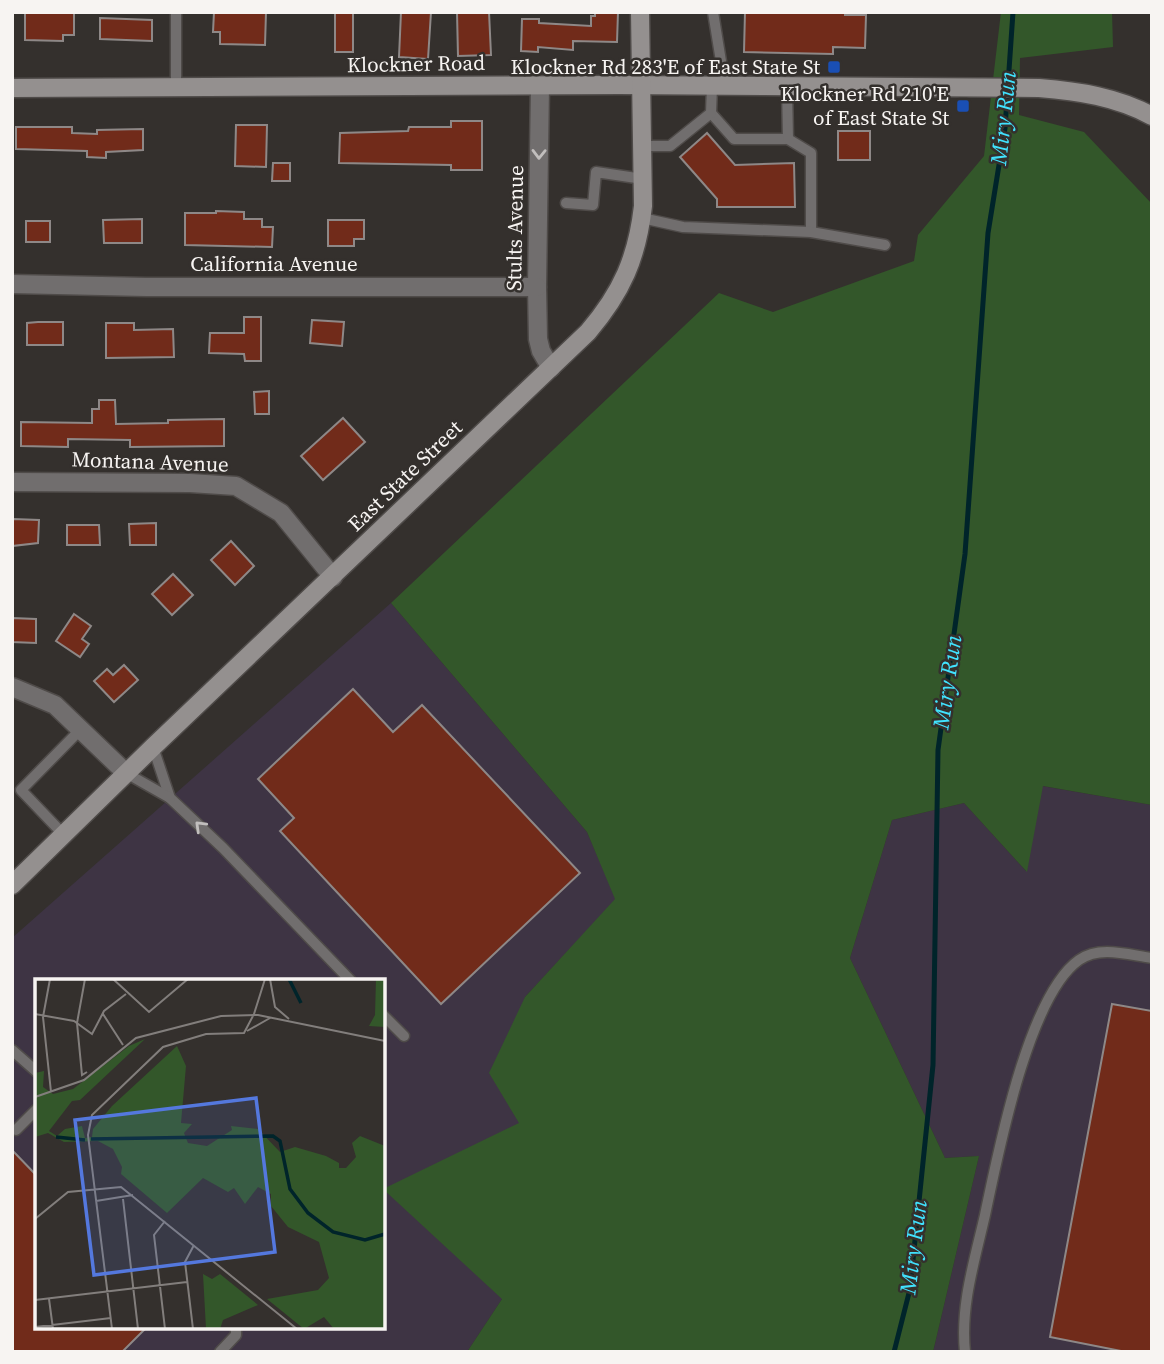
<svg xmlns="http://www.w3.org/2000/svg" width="1164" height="1364" viewBox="0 0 1164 1364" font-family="'Source Serif 4',serif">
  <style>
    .industrial { fill: #3e3444; fill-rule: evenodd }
    .green { fill: #33572a }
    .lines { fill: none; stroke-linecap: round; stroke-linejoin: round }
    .stream { stroke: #00242a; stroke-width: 5 }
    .building { fill: #712b1a; stroke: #8e8887; stroke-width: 2 }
    .lane-casing { stroke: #4f4b49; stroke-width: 13 }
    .street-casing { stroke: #4f4b49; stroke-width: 21 }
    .secondary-casing { stroke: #4f4b49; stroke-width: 21 }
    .lane { stroke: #716e6e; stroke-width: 10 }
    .street { stroke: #716e6e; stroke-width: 18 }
    .secondary { stroke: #94908f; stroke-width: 18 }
    .oneway { stroke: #c1bebd }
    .transit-dot { fill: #1a4fb4; stroke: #34302d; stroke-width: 2.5 }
    .labels { text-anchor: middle; stroke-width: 5; stroke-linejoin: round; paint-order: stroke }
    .street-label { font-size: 21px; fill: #f7f4f2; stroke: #34302d }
    .poi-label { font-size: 21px; fill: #f7f4f2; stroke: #34302d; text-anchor: end }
    .water-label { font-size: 23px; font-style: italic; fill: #41e3ff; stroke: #34302d }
    .inset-river { fill: none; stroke: #00242a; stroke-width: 3.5 }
    .inset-road { fill: none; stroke: #827e7c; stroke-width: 2 }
    .view { fill: #5478de; fill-opacity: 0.15; stroke: #5478de; stroke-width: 3.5 }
    .inset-edge { fill: none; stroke: #f7f4f2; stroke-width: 3.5 }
  </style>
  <rect width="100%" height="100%" fill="#34302d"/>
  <g class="industrial">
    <path d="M391,603L587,832L616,899L525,997L520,1123L502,1299L467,1352H12V938ZM37,981H383V1327H37Z"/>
    <polygon points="1042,786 1152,805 1152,1352 933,1352 979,1156 945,1158 850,958 892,820 964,803 1026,871"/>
  </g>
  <polygon class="green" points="1001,12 1112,12 1113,47 1020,58 1019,115 1084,132 1152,204 1152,805 1043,786 1027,872 964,803 892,820 850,958 945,1158 979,1156 933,1352 467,1352 502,1299 383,1189 519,1123 489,1073 525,997 615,899 587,832 391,603 719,293 773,312 914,261 918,235 984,156"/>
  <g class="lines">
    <polyline class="stream" points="894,1352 910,1289 933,1065 938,750 965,554 988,233 1005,128 1013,12"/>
  </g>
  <g class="building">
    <polygon points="25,12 74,12 74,35 63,35 63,41 25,40"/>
    <polygon points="214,12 266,12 265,45 220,44 220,32 213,32"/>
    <rect x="335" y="12" width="18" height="40"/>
    <polygon points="401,12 431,12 428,59 399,57"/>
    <polygon points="457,12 489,12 491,55 458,56"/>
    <polygon points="595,12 618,12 617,42 573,41 573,50 538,47 538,52 521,51 522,19 539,19 539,23 591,26 591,16 595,16"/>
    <polygon points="745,12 845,12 845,15 866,15 865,48 833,47 833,54 744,52"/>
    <polygon points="100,18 152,20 152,41 100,39"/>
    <polygon points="451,121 482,121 482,170 451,170 451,165 339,163 340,133 408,131 409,127 451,127"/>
    <polygon points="236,125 267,125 266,167 235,166"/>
    <polygon points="16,127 72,127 72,133 97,134 97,130 143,129 143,150 106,152 106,158 87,157 87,151 16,149"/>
    <rect x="838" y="131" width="32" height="29"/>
    <polygon points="707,133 735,165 794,163 795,207 717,207 717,199 680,157"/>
    <polygon points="273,163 290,163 290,181 272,181"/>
    <polygon points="216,211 244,212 244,219 262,219 262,227 273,227 272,247 185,245 185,213 216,213"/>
    <polygon points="142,219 142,243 104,243 103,220"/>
    <polygon points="328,220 364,220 364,239 354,239 354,246 328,246"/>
    <rect x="26" y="221" width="24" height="21"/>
    <polygon points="244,317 261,317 261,361 245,361 244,354 209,353 210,333 244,333"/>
    <polygon points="312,320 344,322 342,346 310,343"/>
    <polygon points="38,322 63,322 63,345 27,345 27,323"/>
    <polygon points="106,323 134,323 134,330 173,329 174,357 106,358"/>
    <polygon points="269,391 269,414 255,414 254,392"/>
    <polygon points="99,400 115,400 116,424 168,423 168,420 224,419 224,446 130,447 130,440 68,439 68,447 21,446 21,422 92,423 92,409 99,409"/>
    <polygon points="343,418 365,442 323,480 301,456"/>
    <polygon points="13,519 39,520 38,543 12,546"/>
    <polygon points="156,523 156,545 130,545 129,524"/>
    <polygon points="67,525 99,525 100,545 67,545"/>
    <polygon points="231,541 254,566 235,585 211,560"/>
    <polygon points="173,574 193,595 172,615 152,594"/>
    <polygon points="74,614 91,626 82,639 89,644 80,657 56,641"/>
    <polygon points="12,618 36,619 36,643 12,642"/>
    <polygon points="124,665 138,680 114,702 94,681 107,669 113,675"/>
    <polygon points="353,689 393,732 422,705 580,873 441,1004 280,831 294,818 258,779"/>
    <polygon points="1112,1004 1152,1011 1152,1352 1126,1352 1050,1337"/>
    <polygon points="12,1150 37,1176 37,1327 147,1327 122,1352 12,1352"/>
  </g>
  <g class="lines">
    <g class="lane-casing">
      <g id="lane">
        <polyline points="713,12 725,86"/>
        <polyline points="176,88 176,12"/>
        <polyline points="711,113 734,139 788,139 787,87"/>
        <polyline points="788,139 811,153 811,232"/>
        <polyline points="643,146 670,146 711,113 712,86"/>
        <polyline points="566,203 593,205 596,172 643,179"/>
        <polyline points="642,218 683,227 811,232 885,245"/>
        <polyline points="153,747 170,798 223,848 351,981"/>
        <polyline points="126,773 170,798"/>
        <polyline points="64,835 21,790 81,729"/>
        <polyline points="383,1015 404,1036"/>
        <polyline points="12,1050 37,1072"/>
        <polyline points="16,1130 37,1109"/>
        <polyline points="220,1352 236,1335 236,1327"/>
        <path d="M965,1352C960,1306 975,1259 985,1215C998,1154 1028,996 1079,960C1100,945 1129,955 1152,958"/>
      </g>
    </g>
    <g class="street-casing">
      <g id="street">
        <polyline points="540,86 537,287 538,339 541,351 551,368"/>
        <polyline points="12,284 146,287 537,287"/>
        <polyline points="12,482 190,483 236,486 281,513 333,577"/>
        <polyline points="12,687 55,705 126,773"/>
      </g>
    </g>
    <g class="secondary-casing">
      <g id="secondary">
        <path d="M12,88L619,85L1039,88C1078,91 1117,97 1152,116"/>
        <path d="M12,885L153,747L588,332C622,292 637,258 643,206L640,12"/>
      </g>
    </g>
    <use href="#lane" class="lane"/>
    <use href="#street" class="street"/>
    <use href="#secondary" class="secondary"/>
  </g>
  <defs><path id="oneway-chevron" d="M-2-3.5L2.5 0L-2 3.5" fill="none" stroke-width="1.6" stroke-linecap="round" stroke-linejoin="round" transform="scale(1.75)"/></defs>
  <g class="oneway">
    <use href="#oneway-chevron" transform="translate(539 154) rotate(91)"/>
    <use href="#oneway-chevron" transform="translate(200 826) rotate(-136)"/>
  </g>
  <g class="transit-dot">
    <rect x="827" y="60" width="14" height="14" rx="3.5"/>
    <rect x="956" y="99" width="14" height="14" rx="3.5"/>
  </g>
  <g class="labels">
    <g class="street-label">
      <text transform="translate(416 64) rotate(-1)" y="7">Klockner Road</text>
      <text transform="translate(515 228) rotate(-89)" y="7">Stults Avenue</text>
      <text x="274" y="271">California Avenue</text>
      <text transform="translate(150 462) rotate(2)" y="7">Montana Avenue</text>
      <text transform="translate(405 476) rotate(-44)" y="7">East State Street</text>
    </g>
    <g class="poi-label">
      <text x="820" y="74">Klockner Rd 283'E of East State St</text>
      <text x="949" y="101">Klockner Rd 210'E<tspan x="949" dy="24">of East State St</tspan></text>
    </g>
    <g class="water-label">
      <text transform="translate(1003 118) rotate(-84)" y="8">Miry Run</text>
      <text transform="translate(947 682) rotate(-82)" y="8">Miry Run</text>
      <text transform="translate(913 1247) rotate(-83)" y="8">Miry Run</text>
    </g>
  </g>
  <g transform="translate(35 979)">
    <rect width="350" height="350" fill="#34302d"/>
    <path d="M341,0H350V48L334,47L340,36ZM110,60L45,121L37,122L14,152L22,157L30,150L47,147L50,159L57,158L58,150L77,127L142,67L151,87L146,144L157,145L149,154L153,164L172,167L197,151L196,147L223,150L245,173L260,168L291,177L304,184V189H311L321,178L317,164L325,157L350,167V350H299L289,338L269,350L232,320L283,311L294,299L284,263L253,248L236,227V215L223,208L210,225L199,209L193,213L168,199L132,234L86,195L87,188L78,170L63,162L29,163L13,154L0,158V94L9,92L8,108L18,115L38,110L94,67ZM168,295L177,300L185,295L223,326L188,341L185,350H171Z" fill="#33572a"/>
    <path class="inset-river" d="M254,0L266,24M21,158L50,161M56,160L238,157L245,162L255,210L273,234L298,253L330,261L350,255"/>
    <path class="inset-road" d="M15,0L8,38L16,113M50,0L42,44L47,96L52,93M78,0L114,33L153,0M235,0L240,28L254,40M0,35L39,42L57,55L69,32L91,15M68,35L88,66M219,35L230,0M212,52L235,39M0,118L49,101L101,59L186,37L223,36L350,62M88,220L103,350M61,222L98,216M0,240L33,213L86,208L262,350M130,242L119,256L130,350M14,320L18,350M0,321L152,303M0,348L76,339M77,350L53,156L57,136L128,68L171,55L209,54L219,35M158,350L150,283L159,266"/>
    <path class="view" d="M221,119L240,273L59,296L40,141Z"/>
    <rect width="350" height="350" class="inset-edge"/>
  </g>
  <rect width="1164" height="1364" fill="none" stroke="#f7f4f2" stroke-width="28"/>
</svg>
